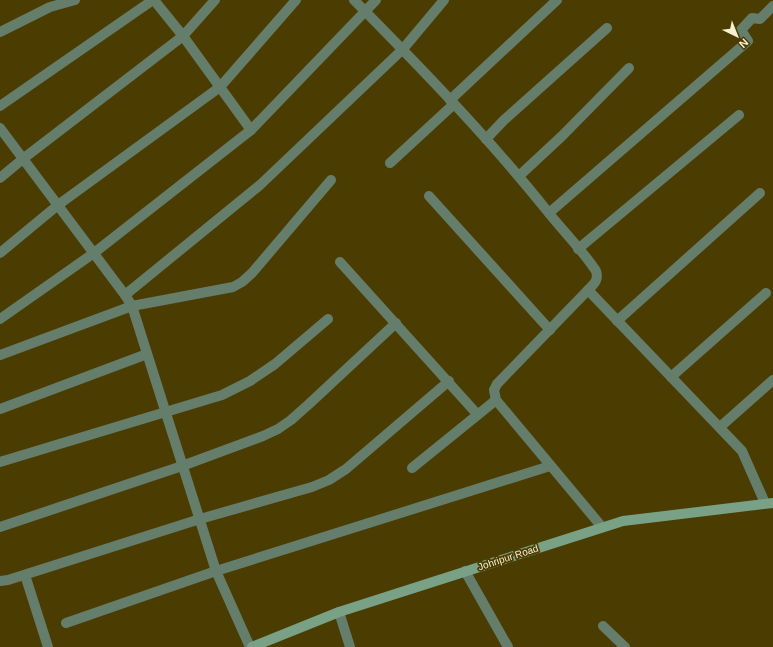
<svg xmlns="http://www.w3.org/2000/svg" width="773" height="647" viewBox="0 0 773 647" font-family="Helvetica,sans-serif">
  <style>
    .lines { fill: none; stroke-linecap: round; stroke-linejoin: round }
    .street { stroke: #657e6c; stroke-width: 10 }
    .secondary { stroke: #79a185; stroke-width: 10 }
    .labels { text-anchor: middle; stroke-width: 3.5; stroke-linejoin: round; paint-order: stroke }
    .street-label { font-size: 10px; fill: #f7f0d4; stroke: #4b3d01 }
  </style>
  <rect width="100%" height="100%" fill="#4b3d01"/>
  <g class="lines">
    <g class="street">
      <polyline points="154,0 183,36 251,130"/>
      <path d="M354,0C421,68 488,137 548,212C563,231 584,252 596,271C599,280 594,284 588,290L497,384L494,390L496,400L602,527"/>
      <polyline points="0,32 50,7 75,0"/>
      <polyline points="450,100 557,0"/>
      <polyline points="0,106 153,0"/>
      <polyline points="0,128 125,295 132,306 216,571 250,647"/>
      <polyline points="486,139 504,120 607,28"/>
      <polyline points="390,163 454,104"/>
      <polyline points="519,176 562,136 629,68"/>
      <polyline points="0,178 24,158 183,36 215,0"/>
      <polyline points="429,196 550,330"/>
      <polyline points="549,213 748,41 741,30 752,18 760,19 773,6"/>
      <polyline points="578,249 739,115"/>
      <polyline points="0,253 58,205 220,87 296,0"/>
      <polyline points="340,262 477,414"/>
      <polyline points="588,290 742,451 765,503"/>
      <polyline points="125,295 260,185 403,49 444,0"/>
      <polyline points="0,319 94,253 251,130 376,0"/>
      <polyline points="617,321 760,193"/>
      <polyline points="0,355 132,306 233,287 242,282 252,273 331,180"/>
      <polyline points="671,377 766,293"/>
      <polyline points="0,409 147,354"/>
      <polyline points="720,427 773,380"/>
      <polyline points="0,462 222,395 250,381 275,364 328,319"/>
      <polyline points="412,468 496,400"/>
      <polyline points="0,527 182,466 263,436 278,429 291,420 309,404 396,323"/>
      <polyline points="465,571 508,647"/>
      <polyline points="25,575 48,647"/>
      <polyline points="0,581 8,580 200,519 312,487 329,480 346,469 449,381"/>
      <polyline points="339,612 350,647"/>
      <polyline points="66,623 216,571 550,466"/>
      <polyline points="603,626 625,647"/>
    </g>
    <polyline class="secondary" points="252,647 339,612 623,521 773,503"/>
  </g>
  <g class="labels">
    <g class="street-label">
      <text transform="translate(508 557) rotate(-18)" y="4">Johripur Road</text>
    </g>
  </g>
  <g transform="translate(737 36) rotate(137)" stroke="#4b3d01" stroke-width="3" paint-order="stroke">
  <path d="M0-3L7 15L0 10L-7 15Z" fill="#f7f0d4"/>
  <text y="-6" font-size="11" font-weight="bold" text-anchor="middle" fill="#f7f0d4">N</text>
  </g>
</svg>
